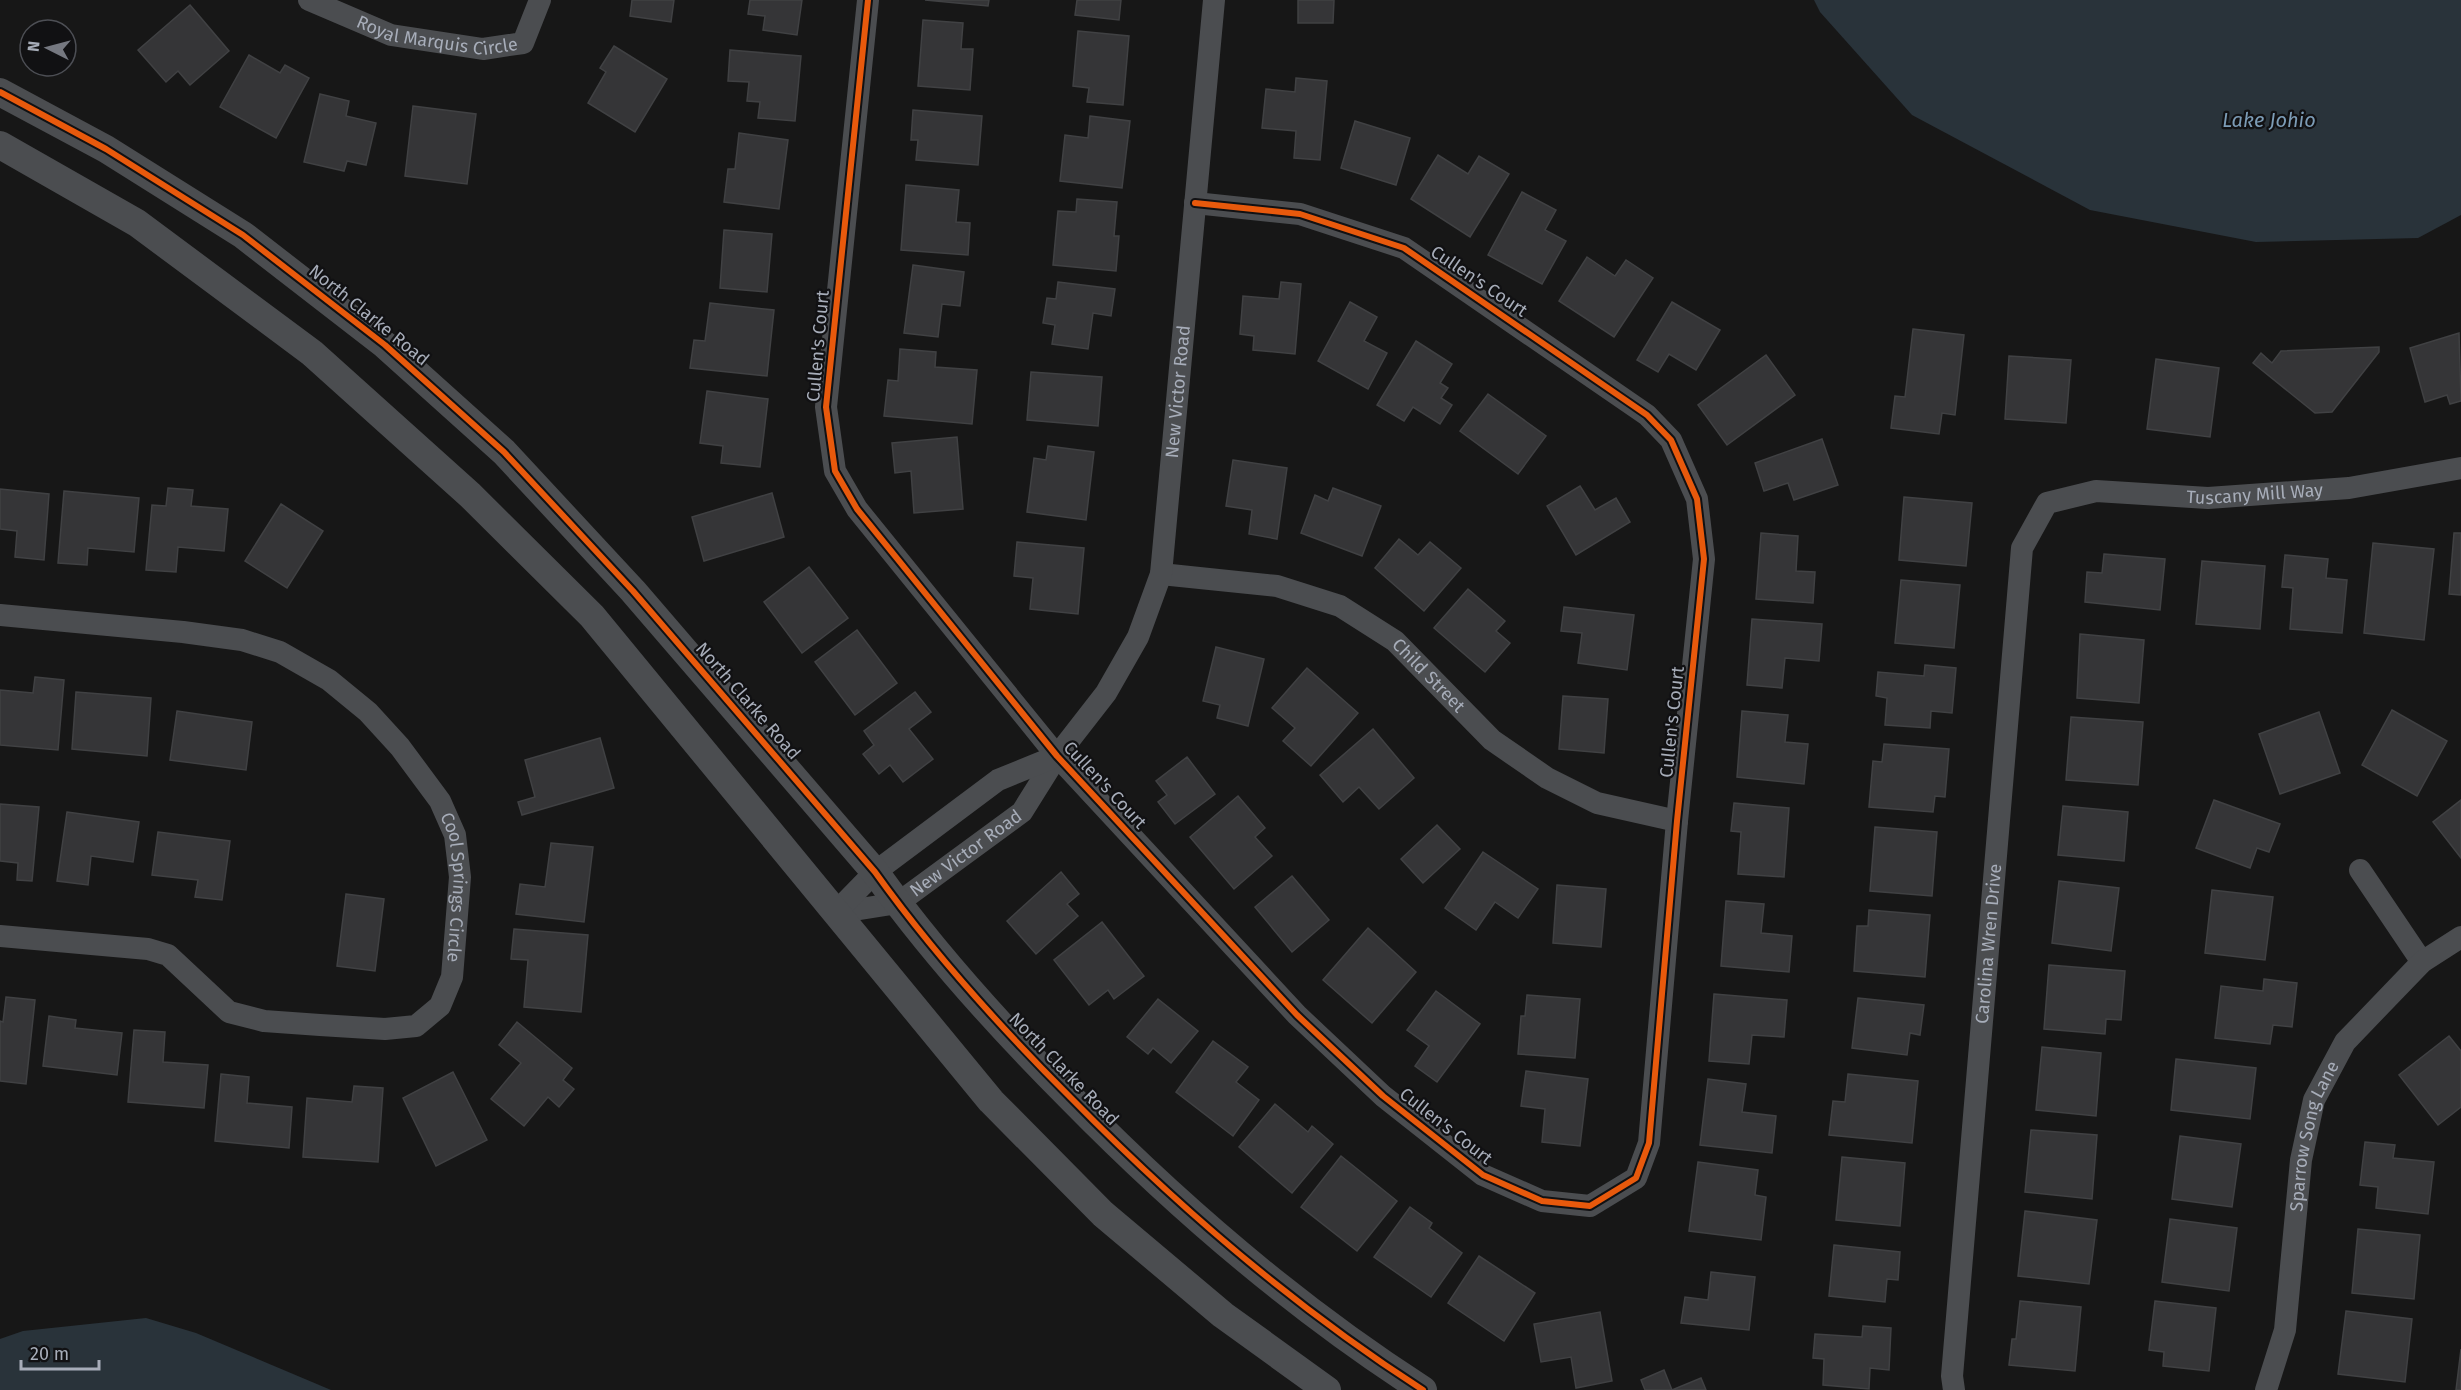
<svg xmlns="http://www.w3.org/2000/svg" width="2461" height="1390" viewBox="0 0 2461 1390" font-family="'Fira Sans',sans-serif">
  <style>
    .water { fill: #29333a }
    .building { fill: #353537; stroke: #404143; stroke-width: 1.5 }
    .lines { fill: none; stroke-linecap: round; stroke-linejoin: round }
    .minor { stroke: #4b4d50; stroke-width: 22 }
    .tertiary { stroke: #4b4d50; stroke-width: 28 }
    .cycleway-casing { stroke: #111113; stroke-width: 10 }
    .cycleway { stroke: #e8590c; stroke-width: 6 }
    .labels { text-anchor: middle; stroke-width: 4.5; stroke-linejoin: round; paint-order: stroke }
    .street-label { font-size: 18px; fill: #a7adb9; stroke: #111113 }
    .water-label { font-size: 20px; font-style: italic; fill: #7c9cb6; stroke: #111113 }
  </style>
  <rect width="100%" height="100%" fill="#171717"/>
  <g class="water">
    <polygon points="1814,0 2461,0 2461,215 2418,238 2256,242 2090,210 1912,115 1820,12"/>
    <polygon points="146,1318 196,1333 331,1390 0,1390 0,1339 23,1331"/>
  </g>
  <g class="building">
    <polygon points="632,0 674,0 671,22 630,16"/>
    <polygon points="750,0 802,0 797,35 763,30 765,16 748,14"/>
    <polygon points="925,0 989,0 988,6"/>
    <polygon points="1077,0 1121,0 1119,20 1075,15"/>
    <polygon points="1298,0 1334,0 1333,23 1298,23"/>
    <polygon points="190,5 229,51 190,85 178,71 166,82 138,50"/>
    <polygon points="923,20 963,23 961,49 973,49 970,90 918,86"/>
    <polygon points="1078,31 1129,36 1123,105 1087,102 1089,88 1073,86"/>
    <polygon points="614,46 667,79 635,132 588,103 606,72 600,68"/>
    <polygon points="730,50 801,56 795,121 758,118 760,102 747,101 749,82 728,81"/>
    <polygon points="249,55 280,73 285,65 309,78 276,138 220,107"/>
    <polygon points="1296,78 1327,81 1320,160 1294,158 1296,131 1262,128 1266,89 1295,92"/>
    <polygon points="320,94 349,101 346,116 376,123 366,165 347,161 344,171 304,162"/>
    <polygon points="413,106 476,114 467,184 405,176"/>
    <polygon points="913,110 982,116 978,165 916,160 918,140 911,140"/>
    <polygon points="1090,116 1130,121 1122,188 1060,181 1065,135 1088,138"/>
    <polygon points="1355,121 1410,138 1396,185 1341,168"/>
    <polygon points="739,133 788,140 779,209 724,202 728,169 735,169"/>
    <polygon points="1438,155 1468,174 1479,156 1509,174 1470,237 1411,199"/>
    <polygon points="906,185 959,190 956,222 970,223 968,255 901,250"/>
    <polygon points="1522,192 1556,210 1545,230 1566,241 1542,284 1488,255"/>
    <polygon points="1077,199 1117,202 1114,236 1119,236 1116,271 1053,265 1058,211 1076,212"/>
    <polygon points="724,230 772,234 767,292 720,288"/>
    <polygon points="1587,257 1615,276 1626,260 1653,278 1614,337 1559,301"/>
    <polygon points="913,265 964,272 960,306 942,304 938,337 904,333"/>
    <polygon points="1058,282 1115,289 1111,316 1093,313 1088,349 1052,344 1055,325 1043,323 1047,298 1056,299"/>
    <polygon points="1281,282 1301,284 1295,354 1253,350 1254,336 1240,334 1243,296 1279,299"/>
    <polygon points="1350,302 1377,317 1364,341 1387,353 1368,389 1318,361"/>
    <polygon points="1672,302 1720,330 1696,370 1669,354 1658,372 1637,360"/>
    <polygon points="710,303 774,310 767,376 690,368 694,340 705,341"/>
    <polygon points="1913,329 1964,335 1955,415 1942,413 1939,434 1891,428 1895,396 1905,397"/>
    <polygon points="2459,333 2461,401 2450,404 2447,395 2425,402 2410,348"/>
    <polygon points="1416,341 1452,364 1440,383 1448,388 1441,398 1452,405 1440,424 1413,407 1404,421 1377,405"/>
    <polygon points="2379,347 2379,352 2332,412 2315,413 2253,363 2261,353 2272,363 2281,351"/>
    <polygon points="900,349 936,352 935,367 977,370 972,424 884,416 888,380 898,381"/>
    <polygon points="1766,355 1795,395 1727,445 1698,405"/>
    <polygon points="2009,356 2071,360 2066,423 2005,419"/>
    <polygon points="2156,359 2219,368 2210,437 2147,429"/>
    <polygon points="1031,372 1102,377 1098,426 1027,420"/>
    <polygon points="707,391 768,399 760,467 721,463 723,446 700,443"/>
    <polygon points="1488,394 1546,436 1518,474 1460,431"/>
    <polygon points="957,437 963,509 914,513 911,471 895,473 892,443"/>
    <polygon points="1822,439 1838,485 1794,500 1788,483 1764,491 1755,463"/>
    <polygon points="1048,446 1094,452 1086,520 1027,512 1034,458 1046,460"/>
    <polygon points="1233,460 1287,468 1277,539 1249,534 1252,510 1226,506"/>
    <polygon points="1580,486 1595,510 1616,498 1630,522 1576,555 1547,506"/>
    <polygon points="168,488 193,490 191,506 228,509 224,551 178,547 176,572 146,570 152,505 166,506"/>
    <polygon points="1333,488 1381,506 1362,556 1301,533 1315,495 1328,501"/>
    <polygon points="0,489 49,494 44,560 15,557 17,531 0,529"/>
    <polygon points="64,491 139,498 134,552 88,548 87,565 58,563"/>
    <polygon points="772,493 784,537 704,561 692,517"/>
    <polygon points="1904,497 1972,503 1966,566 1899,560"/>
    <polygon points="281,504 323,531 287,588 245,561"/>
    <polygon points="1761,533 1798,536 1796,571 1815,572 1813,603 1756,599"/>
    <polygon points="2454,533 2461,533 2461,595 2449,594"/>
    <polygon points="1399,539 1418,555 1430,542 1461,568 1424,611 1375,568"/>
    <polygon points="1017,542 1084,548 1078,614 1030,609 1033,578 1014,576"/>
    <polygon points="2373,543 2434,549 2424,640 2364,633"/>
    <polygon points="2104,554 2165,559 2160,610 2085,602 2087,572 2102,573"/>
    <polygon points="2285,555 2328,559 2326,578 2347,580 2342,633 2290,629 2293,588 2282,587"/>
    <polygon points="2202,561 2265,566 2260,629 2196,624"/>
    <polygon points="809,567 848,618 802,653 764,602"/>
    <polygon points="1901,580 1960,585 1954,648 1895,643"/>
    <polygon points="1468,589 1505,621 1496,631 1510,643 1485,672 1434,628"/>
    <polygon points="1564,607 1634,615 1627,670 1578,663 1582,633 1561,631"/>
    <polygon points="1752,619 1822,624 1819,661 1785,658 1782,688 1747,685"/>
    <polygon points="857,630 897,683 855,715 815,662"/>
    <polygon points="2080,634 2144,640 2139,703 2077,698"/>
    <polygon points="1216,647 1264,659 1248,726 1217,718 1220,705 1203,701"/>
    <polygon points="1925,665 1956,668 1952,713 1931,711 1930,728 1885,725 1887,698 1876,696 1878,672 1924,676"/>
    <polygon points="1307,668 1358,713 1311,766 1283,741 1295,728 1272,708"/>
    <polygon points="35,677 64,680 58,750 0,745 0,690 33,693"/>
    <polygon points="76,692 151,698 147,756 72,749"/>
    <polygon points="915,692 931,712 909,729 933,759 903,782 890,765 879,774 863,754 874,745 864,731"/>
    <polygon points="1563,696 1608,699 1604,753 1559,749"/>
    <polygon points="2392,710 2447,741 2417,796 2362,765"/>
    <polygon points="177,711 252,722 246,770 170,760"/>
    <polygon points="1742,711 1788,715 1785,742 1808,744 1804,784 1737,777"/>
    <polygon points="2319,712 2340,773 2280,794 2259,734"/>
    <polygon points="2071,717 2143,722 2138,785 2066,780"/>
    <polygon points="1373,729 1414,778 1379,809 1359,787 1343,802 1320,775"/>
    <polygon points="600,738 614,788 522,815 518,802 535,797 525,760"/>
    <polygon points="1884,744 1949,749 1945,797 1935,796 1933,812 1869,807 1873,761 1882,762"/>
    <polygon points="1187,757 1215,794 1175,824 1158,802 1167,795 1156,781"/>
    <polygon points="1238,796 1265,828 1255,837 1272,856 1234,889 1190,837"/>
    <polygon points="2214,800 2280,824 2269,852 2257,848 2250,868 2196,848"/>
    <polygon points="2461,800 2461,858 2433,822"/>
    <polygon points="1734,803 1789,808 1784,877 1738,874 1741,832 1731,831"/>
    <polygon points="0,804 39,807 32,881 17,880 18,863 0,861"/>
    <polygon points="2063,806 2128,812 2124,861 2058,855"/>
    <polygon points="67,812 139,822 133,862 91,856 88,885 57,881"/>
    <polygon points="1437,825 1460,849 1423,883 1401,859"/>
    <polygon points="1875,827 1937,832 1932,896 1870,891"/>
    <polygon points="158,832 230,841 222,900 195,897 198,880 152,875"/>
    <polygon points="551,843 593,847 584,922 516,914 520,884 545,887"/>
    <polygon points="1483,852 1538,889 1518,918 1495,902 1476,930 1445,908"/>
    <polygon points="1061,872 1079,894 1067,904 1078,916 1036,954 1007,921"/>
    <polygon points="1292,876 1329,920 1292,952 1255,907"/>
    <polygon points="2059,881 2119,888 2111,951 2052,943"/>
    <polygon points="1557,885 1606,889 1601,947 1553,943"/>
    <polygon points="2212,890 2273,897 2265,960 2205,953"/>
    <polygon points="346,894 384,899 375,971 337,966"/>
    <polygon points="1726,901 1764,904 1761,933 1792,936 1789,972 1721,966"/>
    <polygon points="1869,910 1930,915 1925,977 1854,971 1857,926 1868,926"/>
    <polygon points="1102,922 1144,976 1114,999 1108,990 1089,1005 1054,960"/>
    <polygon points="1368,928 1416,972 1372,1023 1323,980"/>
    <polygon points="514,929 588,935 581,1012 524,1007 528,960 511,959"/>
    <polygon points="2049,965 2125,971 2121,1020 2106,1019 2105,1034 2044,1029"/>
    <polygon points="2264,979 2297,983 2292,1027 2273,1025 2270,1044 2215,1038 2221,986 2263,991"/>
    <polygon points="1436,991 1480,1024 1437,1082 1415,1066 1429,1046 1407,1030"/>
    <polygon points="1714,994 1787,1000 1784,1037 1752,1035 1749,1064 1709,1061"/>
    <polygon points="1527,995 1580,999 1575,1058 1518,1054 1521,1016 1525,1016"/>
    <polygon points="6,997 35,1000 26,1084 0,1081 0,1021 3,1022"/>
    <polygon points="1858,998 1924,1005 1920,1035 1910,1033 1907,1055 1852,1048"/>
    <polygon points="1158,999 1198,1031 1171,1063 1153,1048 1148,1054 1127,1037"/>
    <polygon points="49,1016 76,1020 75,1028 122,1033 117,1075 43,1066"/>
    <polygon points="517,1022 572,1068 563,1080 574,1089 559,1107 548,1097 524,1126 491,1099 521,1063 499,1045"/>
    <polygon points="134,1030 165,1032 163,1062 208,1065 204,1108 128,1102"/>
    <polygon points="2449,1036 2461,1051 2461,1107 2438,1125 2399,1075"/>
    <polygon points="1213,1041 1248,1067 1236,1082 1259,1100 1233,1136 1176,1092"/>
    <polygon points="2042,1047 2101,1053 2096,1116 2036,1110"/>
    <polygon points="2176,1059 2256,1068 2250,1119 2171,1110"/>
    <polygon points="1526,1071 1588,1079 1580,1146 1542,1142 1545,1109 1521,1106"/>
    <polygon points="453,1072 487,1140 436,1166 403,1098"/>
    <polygon points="221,1074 249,1077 247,1103 292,1107 289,1148 215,1141"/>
    <polygon points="1848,1074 1918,1081 1912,1143 1829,1135 1833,1101 1845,1102"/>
    <polygon points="1708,1079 1746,1084 1742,1112 1776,1116 1772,1153 1700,1145"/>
    <polygon points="354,1086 383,1088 378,1162 303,1157 307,1098 352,1102"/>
    <polygon points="1275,1104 1308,1132 1312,1126 1333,1144 1292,1193 1239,1147"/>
    <polygon points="2031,1130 2097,1135 2092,1199 2025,1192"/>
    <polygon points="2180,1136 2241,1144 2232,1207 2172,1199"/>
    <polygon points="2365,1142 2395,1145 2393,1158 2434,1162 2428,1214 2376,1208 2378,1187 2360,1185"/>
    <polygon points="1341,1156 1397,1201 1357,1251 1301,1207"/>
    <polygon points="1842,1157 1905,1163 1900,1226 1836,1220"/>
    <polygon points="1698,1162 1758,1170 1755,1195 1766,1197 1761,1240 1689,1231"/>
    <polygon points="1410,1207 1432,1223 1429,1228 1462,1253 1431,1297 1374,1257"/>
    <polygon points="2025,1211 2097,1220 2089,1284 2018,1276"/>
    <polygon points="2170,1219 2237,1228 2229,1291 2162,1282"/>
    <polygon points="2358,1229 2420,1235 2414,1299 2352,1293"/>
    <polygon points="1834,1245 1900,1252 1898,1280 1887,1279 1885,1302 1829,1296"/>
    <polygon points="1479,1256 1535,1293 1504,1341 1448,1303"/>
    <polygon points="1711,1272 1755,1277 1749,1330 1681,1323 1685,1297 1708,1300"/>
    <polygon points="2020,1301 2081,1307 2075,1371 2009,1365 2012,1339 2016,1339"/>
    <polygon points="2155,1301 2216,1308 2209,1371 2163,1366 2164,1352 2149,1350"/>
    <polygon points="2346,1311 2412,1319 2405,1382 2338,1374"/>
    <polygon points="1600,1312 1612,1381 1576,1388 1571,1357 1541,1362 1534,1324"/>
    <polygon points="1863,1326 1891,1328 1889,1370 1870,1368 1869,1389 1823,1385 1824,1359 1813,1358 1815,1334 1862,1337"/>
    <polygon points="2461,1349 2461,1390 2456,1390"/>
    <polygon points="1664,1370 1672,1390 1701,1378 1706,1390 1645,1390 1641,1380"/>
  </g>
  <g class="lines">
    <g class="minor">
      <path id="s1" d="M309,0L391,35L483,49L523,43L540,0"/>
      <polyline points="868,0 826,407 835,471 857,509 1057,756 1297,1015 1383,1096 1483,1175 1542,1201 1590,1206 1636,1178 1649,1143 1677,821 1704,559 1697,499 1671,440 1647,415 1404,248 1300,214 1195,203"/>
      <path id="s2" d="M1161,574L1277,586L1340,606L1395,641L1492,740L1547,778L1597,803L1677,821"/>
      <path id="s3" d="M0,615L183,632L242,640L280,652L329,680L368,712L400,747L440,801L455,835L460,877L452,977L440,1006L416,1026L385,1029L320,1025L264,1021L229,1012L168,955L148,949L0,936"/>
      <polyline points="2360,870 2422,962"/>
      <path id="s4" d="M835,913L898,903L1022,812L1057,756L1106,693L1138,637L1161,574L1214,0"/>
      <polyline points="835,913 875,872 998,780 1057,756"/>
      <path id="s5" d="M1954,1390L1952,1376L2022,548L2047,503L2096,491L2208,498L2349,488L2461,468"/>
      <path id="s6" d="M2266,1390L2285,1330L2301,1160L2314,1100L2345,1042L2422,962L2461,937"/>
    </g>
    <g class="tertiary">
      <path d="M0,92L106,149L243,235L385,345L504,452L633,591L875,872C933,953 1001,1028 1071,1098C1178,1207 1294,1307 1423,1390"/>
      <polyline points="0,145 137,223 312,353 470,495 592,616 991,1101 1103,1214 1223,1315 1327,1390"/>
    </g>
    <g class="cycleway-casing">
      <g id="cycleway">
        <polyline points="868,0 826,407 835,471 857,509 1057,756 1297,1015 1383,1096 1483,1175 1542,1201 1590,1206 1636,1178 1649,1143 1677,821 1704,559 1697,499 1671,440 1647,415 1404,248 1300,214 1195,203"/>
        <path d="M0,92L106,149L243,235L385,345L504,452L633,591L875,872C933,953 1001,1028 1071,1098C1178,1207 1294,1307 1423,1390"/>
      </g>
    </g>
    <use href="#cycleway" class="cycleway"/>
  </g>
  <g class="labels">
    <g class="street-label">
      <text dy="6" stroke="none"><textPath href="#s1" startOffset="135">Royal Marquis Circle</textPath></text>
      <text transform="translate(1479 281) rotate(34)" y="6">Cullen's Court</text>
      <text transform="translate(369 315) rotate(39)" y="6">North Clarke Road</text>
      <text transform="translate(818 346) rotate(-85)" y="6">Cullen's Court</text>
      <text dy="6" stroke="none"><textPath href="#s4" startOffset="678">New Victor Road</textPath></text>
      <text dy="6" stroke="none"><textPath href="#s5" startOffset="1106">Tuscany Mill Way</textPath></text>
      <text dy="6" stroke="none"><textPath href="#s2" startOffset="296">Child Street</textPath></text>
      <text transform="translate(748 701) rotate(49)" y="6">North Clarke Road</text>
      <text transform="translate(1672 722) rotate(-84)" y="6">Cullen's Court</text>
      <text transform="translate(1105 785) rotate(47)" y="6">Cullen's Court</text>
      <text dy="6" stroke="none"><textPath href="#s4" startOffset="148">New Victor Road</textPath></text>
      <text dy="6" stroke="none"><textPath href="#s3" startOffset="594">Cool Springs Circle</textPath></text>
      <text dy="6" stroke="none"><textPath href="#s5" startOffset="448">Carolina Wren Drive</textPath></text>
      <text transform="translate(1064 1069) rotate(46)" y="6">North Clarke Road</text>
      <text transform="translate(1446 1126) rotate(38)" y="6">Cullen's Court</text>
      <text dy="6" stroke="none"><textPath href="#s6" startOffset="260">Sparrow Song Lane</textPath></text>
    </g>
    <g class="water-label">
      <text x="2269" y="127">Lake Johio</text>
    </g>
  </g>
  <g transform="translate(48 48) rotate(276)"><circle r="28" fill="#111113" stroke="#4d4f55" stroke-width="1.5"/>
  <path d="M0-4.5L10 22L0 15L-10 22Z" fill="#757880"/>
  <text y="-9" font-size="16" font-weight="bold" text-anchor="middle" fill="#a7adb9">N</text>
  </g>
  <path d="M21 1360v9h78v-9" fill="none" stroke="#a7adb9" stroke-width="3"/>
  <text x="30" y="1360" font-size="18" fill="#a7adb9" stroke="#111113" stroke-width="4.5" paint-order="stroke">20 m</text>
</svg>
